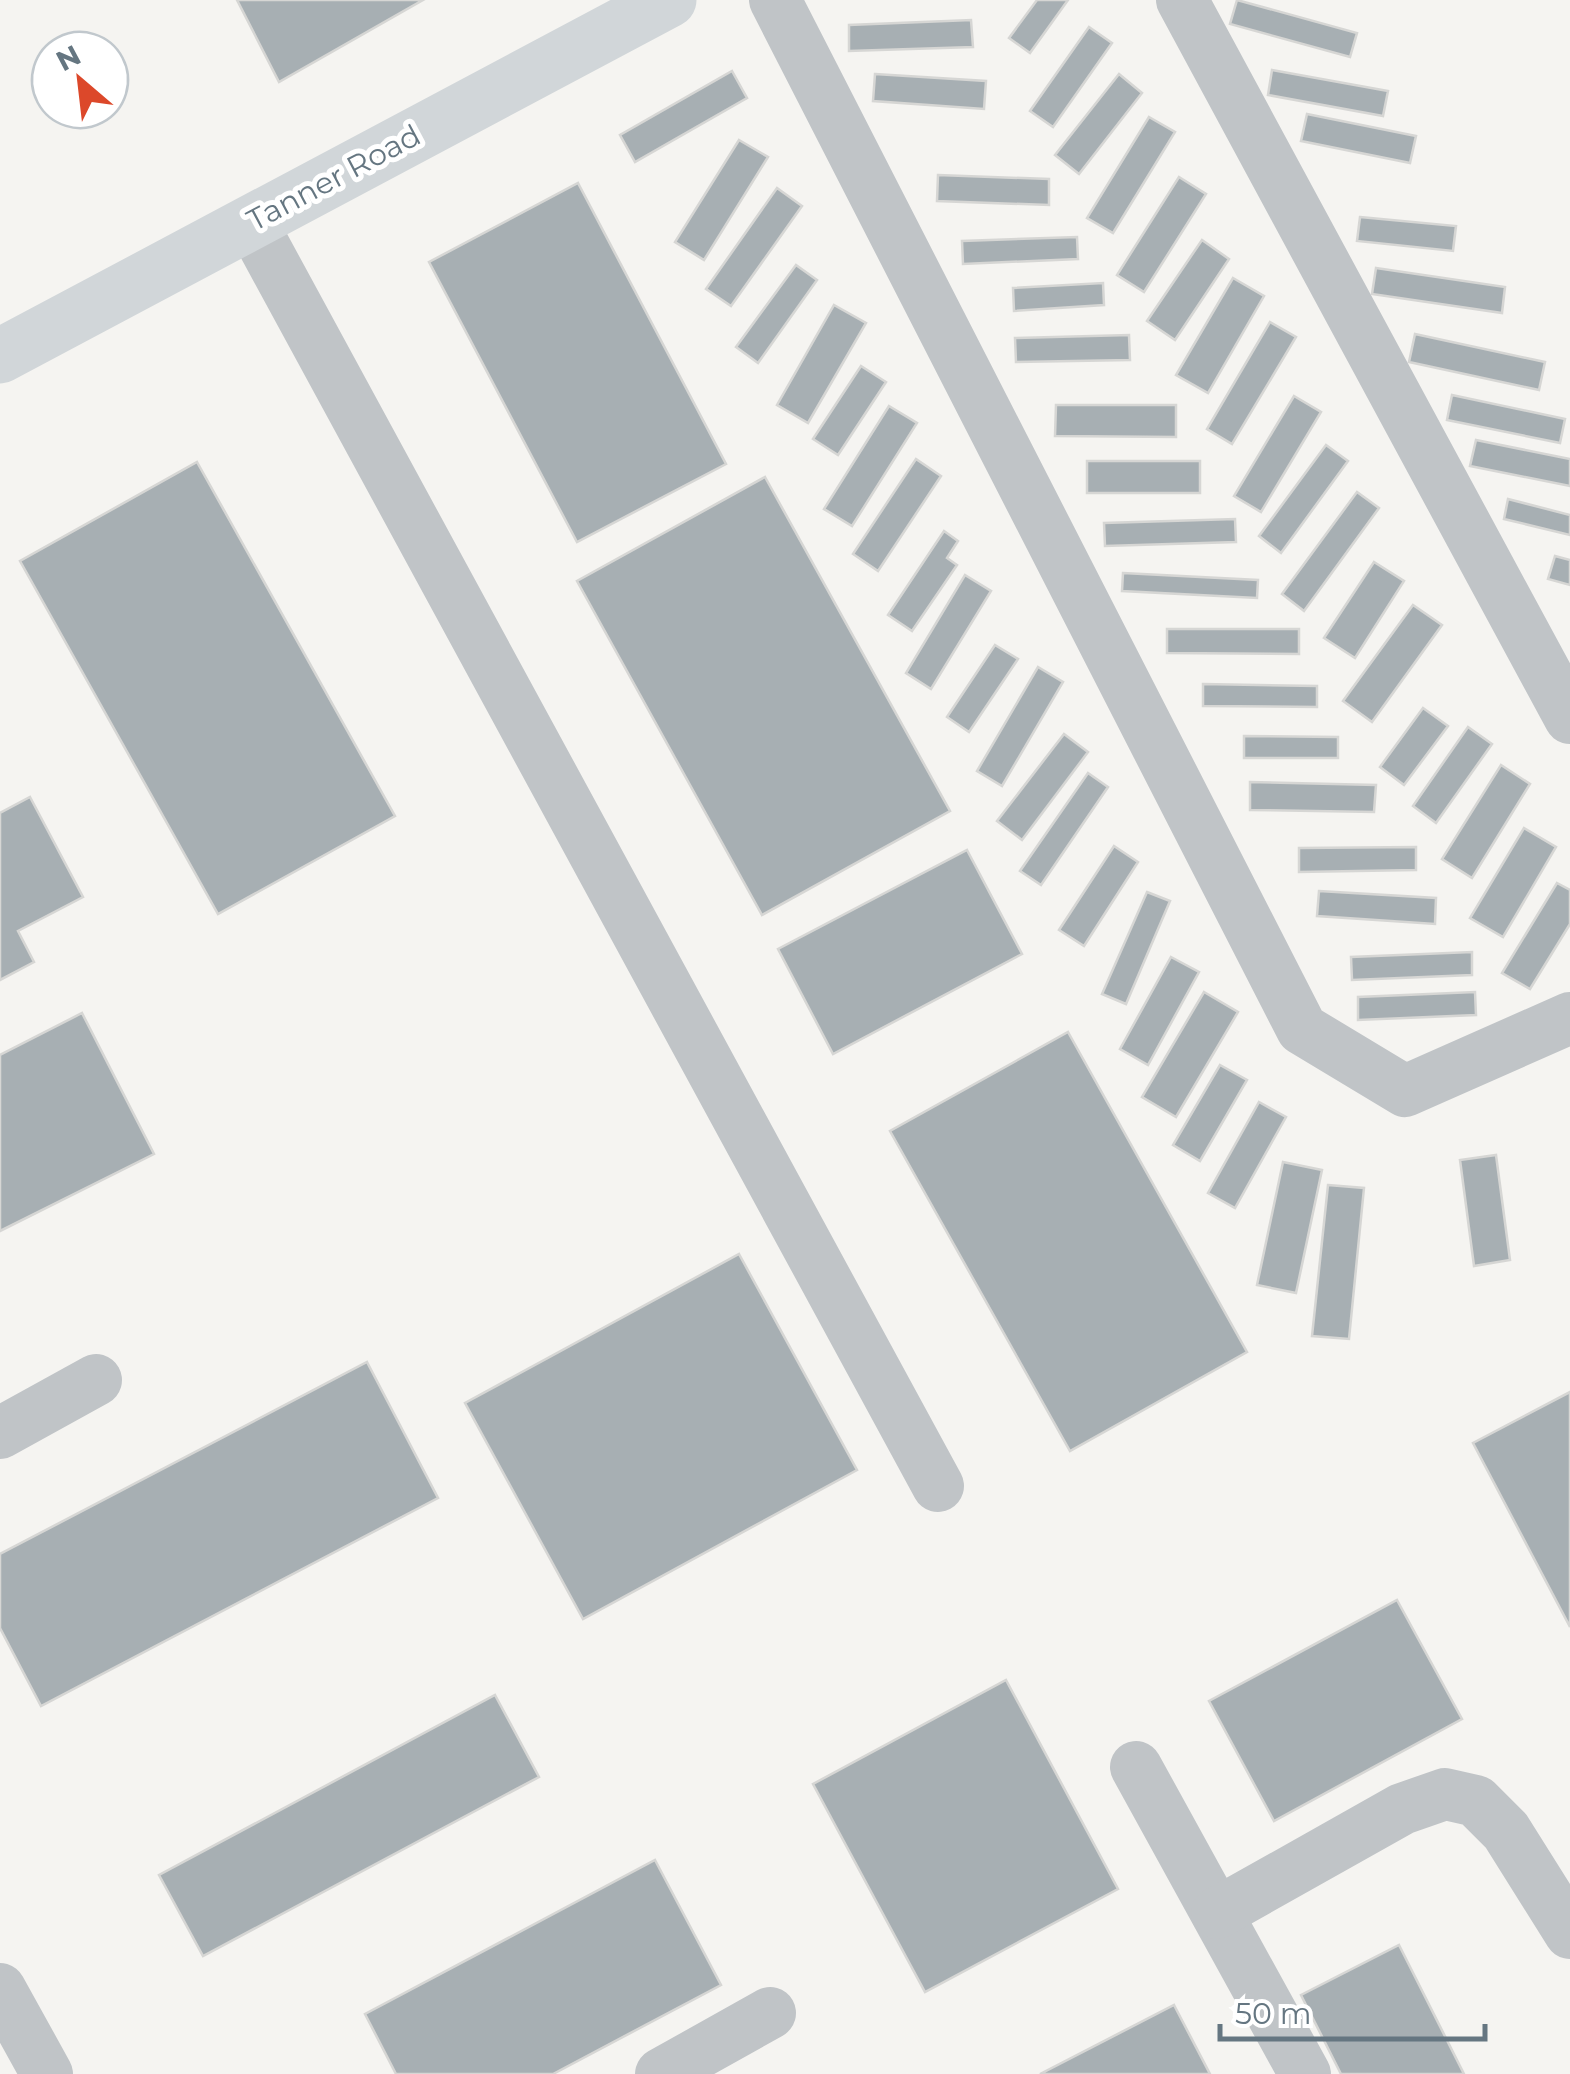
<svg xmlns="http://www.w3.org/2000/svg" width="1570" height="2074" viewBox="0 0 1570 2074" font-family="Montserrat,sans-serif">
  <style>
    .building { fill: #a7afb3; stroke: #d6d6d4; stroke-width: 2.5 }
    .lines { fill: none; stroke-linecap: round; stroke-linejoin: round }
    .minor { stroke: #c0c4c7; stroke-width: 52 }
    .major { stroke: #d1d6d9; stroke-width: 55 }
    .labels { text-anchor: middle; stroke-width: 10; stroke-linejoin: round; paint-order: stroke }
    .street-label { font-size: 30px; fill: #657681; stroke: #fff }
  </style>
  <rect width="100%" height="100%" fill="#f5f4f1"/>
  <g class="building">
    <polygon points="237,0 423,0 279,82"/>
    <polygon points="1037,0 1068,0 1030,53 1009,38"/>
    <polygon points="1237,0 1357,33 1350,57 1230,24"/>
    <polygon points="971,20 973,47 849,51 849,25"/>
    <polygon points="1089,27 1112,43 1053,127 1030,111"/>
    <polygon points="1272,70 1388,91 1383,116 1268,95"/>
    <polygon points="732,71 747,98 635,162 620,135"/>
    <polygon points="875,74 986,81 984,109 873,101"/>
    <polygon points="1119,74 1142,93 1079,174 1055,155"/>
    <polygon points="1307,114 1416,136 1410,163 1301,141"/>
    <polygon points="1149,117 1175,132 1113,233 1087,218"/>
    <polygon points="739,140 768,157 704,260 675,242"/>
    <polygon points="938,175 1049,179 1049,205 937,201"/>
    <polygon points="1179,177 1206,194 1144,292 1117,275"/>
    <polygon points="578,183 726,464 577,542 429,262"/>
    <polygon points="777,188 802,206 731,306 706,289"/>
    <polygon points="1360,217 1456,226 1453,251 1357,241"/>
    <polygon points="1077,237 1078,259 963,264 962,241"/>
    <polygon points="1202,240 1229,259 1175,340 1147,321"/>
    <polygon points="796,265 817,280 758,363 736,347"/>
    <polygon points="1376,268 1505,287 1502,313 1372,294"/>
    <polygon points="1233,278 1264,296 1208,393 1176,375"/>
    <polygon points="1103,283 1104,305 1014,311 1013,288"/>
    <polygon points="834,305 866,323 808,423 777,405"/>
    <polygon points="1270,322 1296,337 1232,444 1207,429"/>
    <polygon points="1415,334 1545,362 1539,390 1409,362"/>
    <polygon points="1129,335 1130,360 1016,362 1015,338"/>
    <polygon points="861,366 886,382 838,455 813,439"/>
    <polygon points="1452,395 1565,419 1560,443 1447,420"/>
    <polygon points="1294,396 1321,412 1261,512 1234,496"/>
    <polygon points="1056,405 1176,405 1176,437 1055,436"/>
    <polygon points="889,406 917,423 852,526 824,509"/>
    <polygon points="1476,440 1570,459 1570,486 1470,466"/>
    <polygon points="1326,445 1348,461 1281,553 1259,536"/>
    <polygon points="916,459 941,476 878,571 853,554"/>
    <rect x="1087" y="461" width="113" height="32"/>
    <polygon points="197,462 395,816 218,914 20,561"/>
    <polygon points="765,477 950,811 762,915 577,581"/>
    <polygon points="1357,492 1379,508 1304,611 1282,594"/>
    <polygon points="1508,499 1570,515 1570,535 1504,519"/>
    <polygon points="1235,519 1236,542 1105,546 1104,523"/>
    <polygon points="944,531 958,541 947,558 957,565 912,631 888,615"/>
    <polygon points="1555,556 1570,560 1570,585 1548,579"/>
    <polygon points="1374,562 1404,581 1355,658 1324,638"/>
    <polygon points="1123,573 1258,580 1257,598 1122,591"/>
    <polygon points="965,575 991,591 931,689 906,673"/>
    <polygon points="1413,605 1442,625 1372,722 1343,701"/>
    <polygon points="1167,629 1299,629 1299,654 1167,653"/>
    <polygon points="995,645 1018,659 969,732 947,717"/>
    <polygon points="1038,667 1063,682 1002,786 977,771"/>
    <polygon points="1203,684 1317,686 1317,707 1203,706"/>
    <polygon points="1423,708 1448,726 1404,785 1380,767"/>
    <polygon points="1468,727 1492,744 1436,823 1413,806"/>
    <polygon points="1064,734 1088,752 1022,840 997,821"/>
    <polygon points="1244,736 1338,737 1338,758 1244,758"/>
    <polygon points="1501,765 1530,784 1472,878 1442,859"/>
    <polygon points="1088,773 1108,787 1041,885 1020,871"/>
    <polygon points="1250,782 1376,785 1374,812 1250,810"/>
    <polygon points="30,797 83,897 18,931 34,962 0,980 0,813"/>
    <polygon points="1524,828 1556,847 1503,937 1470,918"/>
    <polygon points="1114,846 1138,862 1084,946 1059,930"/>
    <polygon points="1416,847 1416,870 1299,872 1299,848"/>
    <polygon points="967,850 1022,954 833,1054 778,949"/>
    <polygon points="1557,883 1570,890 1570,924 1530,989 1502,973"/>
    <polygon points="1319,891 1436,898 1435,924 1317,916"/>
    <polygon points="1147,892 1170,901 1126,1004 1102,994"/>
    <polygon points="1472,952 1472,975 1352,980 1351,957"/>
    <polygon points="1171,957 1199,972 1148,1065 1120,1049"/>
    <polygon points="1204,992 1238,1012 1176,1117 1142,1097"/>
    <polygon points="1475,992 1476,1015 1358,1020 1358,997"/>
    <polygon points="82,1013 154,1154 0,1231 0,1055"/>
    <polygon points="1068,1032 1247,1352 1070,1451 890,1131"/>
    <polygon points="1220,1065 1247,1080 1200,1161 1173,1145"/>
    <polygon points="1259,1102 1286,1117 1235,1208 1208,1193"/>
    <polygon points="1496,1155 1510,1260 1474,1266 1460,1160"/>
    <polygon points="1283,1162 1322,1170 1296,1293 1257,1285"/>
    <polygon points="1328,1185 1364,1188 1349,1339 1312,1336"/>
    <polygon points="739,1254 857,1470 583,1619 465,1403"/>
    <polygon points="367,1362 438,1498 41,1706 0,1628 0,1554"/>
    <polygon points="1570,1392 1570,1627 1473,1443"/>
    <polygon points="1397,1600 1462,1719 1274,1821 1209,1701"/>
    <polygon points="1006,1680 1118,1889 925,1992 813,1784"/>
    <polygon points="495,1695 539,1777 203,1956 159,1875"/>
    <polygon points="655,1860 721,1985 553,2074 396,2074 365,2014"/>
    <polygon points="1399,1945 1464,2074 1341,2074 1301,1995"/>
    <polygon points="1174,2005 1210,2074 1040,2074"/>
  </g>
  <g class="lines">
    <g class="minor">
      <polyline points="775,0 1302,1029 1405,1091 1570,1018"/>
      <polyline points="1182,0 1570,718"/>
      <polyline points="251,222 938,1486"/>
      <polyline points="0,1433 96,1380"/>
      <polyline points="1136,1767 1305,2074"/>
      <polyline points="1217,1913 1402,1809 1445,1794 1476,1801 1506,1831 1570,1933"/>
      <polyline points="0,1989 47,2074"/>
      <polyline points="661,2074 770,2013"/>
    </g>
    <polyline class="major" points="0,356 669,0"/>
  </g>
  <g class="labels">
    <g class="street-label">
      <text transform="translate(334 178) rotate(-28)" y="10">Tanner Road</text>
    </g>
  </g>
  <g transform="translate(80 80) rotate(332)"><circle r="48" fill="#ffffff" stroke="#c1c8cd" stroke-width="2.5"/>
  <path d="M0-8L18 38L0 25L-18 38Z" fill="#dc482a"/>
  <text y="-15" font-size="28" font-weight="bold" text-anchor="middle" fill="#657681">N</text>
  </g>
  <path d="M1220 2024v15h265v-15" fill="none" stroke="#657681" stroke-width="5"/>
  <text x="1235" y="2024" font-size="30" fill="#657681" stroke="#ffffff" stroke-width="8" paint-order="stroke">50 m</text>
</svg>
